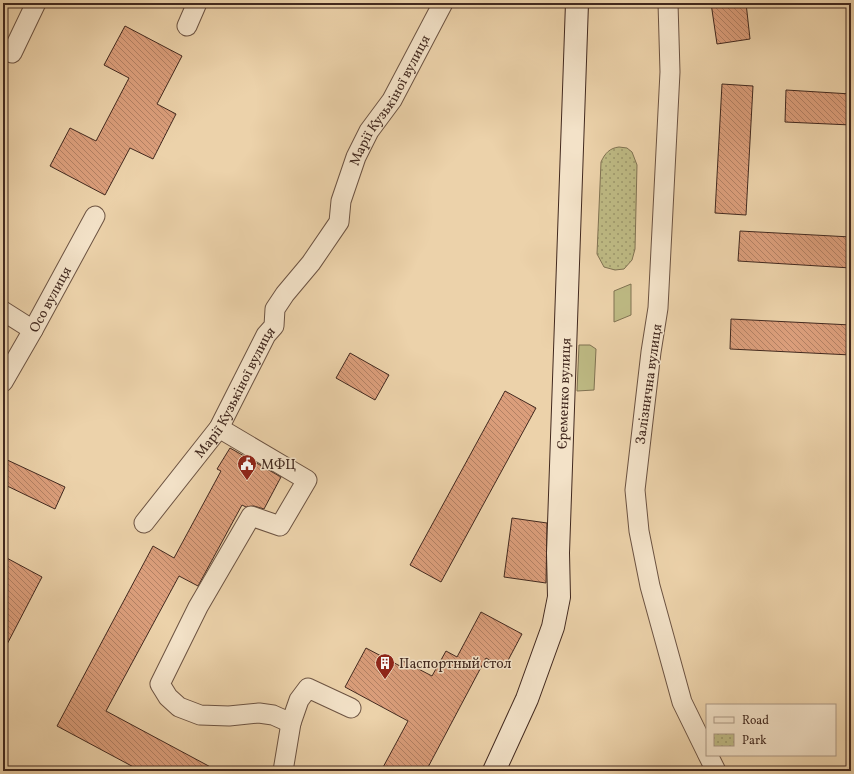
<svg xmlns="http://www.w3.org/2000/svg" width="854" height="774" viewBox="0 0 854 774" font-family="Vollkorn,serif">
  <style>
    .grass { fill: #beba84; stroke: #807252 }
    .park { fill: url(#park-dots); stroke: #807252 }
    .building { fill: url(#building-back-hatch); stroke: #42291f }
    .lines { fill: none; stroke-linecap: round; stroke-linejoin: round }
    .street-casing { stroke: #6c5342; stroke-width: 21 }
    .secondary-casing { stroke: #42291f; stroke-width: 24 }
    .street { stroke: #f3e2c8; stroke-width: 19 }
    .secondary { stroke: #f3e2c8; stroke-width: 22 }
    .labels { text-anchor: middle; stroke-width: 3; stroke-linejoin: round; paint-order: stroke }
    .street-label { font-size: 14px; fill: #42291f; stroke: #f3e2c8 }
    .poi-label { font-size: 14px; fill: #42291f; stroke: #f3e2c8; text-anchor: start }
  </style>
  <defs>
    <pattern id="park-dots" width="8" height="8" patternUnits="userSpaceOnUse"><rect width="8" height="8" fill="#beba84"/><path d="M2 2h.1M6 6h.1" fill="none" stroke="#9c976b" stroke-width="1.8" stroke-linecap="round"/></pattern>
    <pattern id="building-back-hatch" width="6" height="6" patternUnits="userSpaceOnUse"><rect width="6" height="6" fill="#db9e7b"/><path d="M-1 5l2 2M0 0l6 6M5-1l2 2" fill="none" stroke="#b38164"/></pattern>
  </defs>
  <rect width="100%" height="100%" fill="#ecd2aa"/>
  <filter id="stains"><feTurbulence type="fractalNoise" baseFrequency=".005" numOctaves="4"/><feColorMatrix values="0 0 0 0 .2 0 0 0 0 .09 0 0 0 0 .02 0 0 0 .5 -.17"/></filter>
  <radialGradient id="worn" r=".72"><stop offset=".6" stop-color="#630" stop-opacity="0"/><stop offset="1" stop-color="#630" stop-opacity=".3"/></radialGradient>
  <g class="grass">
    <polygon points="631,284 631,315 614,322 614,291"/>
    <polygon points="579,345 590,345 596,349 594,390 577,391"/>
  </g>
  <path class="park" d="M619,147L627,148L632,152L637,165L635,249L632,260L624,269L615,270L604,267L597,254L601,162C605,153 610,148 619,147Z"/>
  <g class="building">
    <polygon points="711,3 746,3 750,39 717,44"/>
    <polygon points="125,26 182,56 157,104 176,114 153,159 130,148 105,195 50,166 70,128 96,141 129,78 104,65"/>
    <polygon points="722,84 753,86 746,215 715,213"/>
    <polygon points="786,90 851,94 851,125 785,122"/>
    <polygon points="740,231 851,237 851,268 738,261"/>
    <polygon points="731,319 851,325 851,355 730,349"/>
    <polygon points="350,353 389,375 375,400 336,378"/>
    <polygon points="505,391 536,408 441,582 410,565"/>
    <polygon points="230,448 281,477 264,509 254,506 246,507 242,505 198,586 179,576 106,711 218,771 141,771 57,726 153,546 174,558 221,471 217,469"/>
    <polygon points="3,458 65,487 55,509 3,484"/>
    <polygon points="512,518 547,523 546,583 504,577"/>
    <polygon points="3,556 42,577 3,652"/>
    <polygon points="481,612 522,634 504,668 486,658 426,771 381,771 408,721 345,687 366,648 400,666 403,661 432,676 446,651 457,657"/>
  </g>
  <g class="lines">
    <g class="street-casing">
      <g id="street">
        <polyline points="668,3 670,72 658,308 651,352 635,490 639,531 650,586 682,702 707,753"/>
        <polyline points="187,26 197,3"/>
        <polyline points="12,53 36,3"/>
        <polyline points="3,311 33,330"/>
        <path id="s1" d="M3,382L33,330L95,216"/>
        <polyline points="219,428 307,480 280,526 251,516 198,607 160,684 168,697 179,707 200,715 229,716 259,713 273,715 291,723 299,700 308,688 351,708"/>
        <path id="s2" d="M144,523L219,428L266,335L274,326L275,309L285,294L311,263L339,222L341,201L356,157L369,131L392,100L443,3"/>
        <polyline points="708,755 716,771"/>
        <polyline points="283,771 291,723"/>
      </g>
    </g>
    <g class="secondary-casing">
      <g id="secondary">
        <path id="s3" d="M494,771L527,699L553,627L559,597L558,553L577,3"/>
      </g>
    </g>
    <use href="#street" class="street"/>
    <use href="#secondary" class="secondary"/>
  </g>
  <defs>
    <g id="civic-pin" transform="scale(1)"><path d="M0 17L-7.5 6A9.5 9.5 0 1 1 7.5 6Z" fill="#8f2418" stroke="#f3e2c8"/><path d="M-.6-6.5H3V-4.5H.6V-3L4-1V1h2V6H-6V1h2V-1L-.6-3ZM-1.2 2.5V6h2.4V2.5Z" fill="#fff"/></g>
    <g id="building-pin" transform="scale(1)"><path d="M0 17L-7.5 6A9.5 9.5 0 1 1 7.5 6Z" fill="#8f2418" stroke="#f3e2c8"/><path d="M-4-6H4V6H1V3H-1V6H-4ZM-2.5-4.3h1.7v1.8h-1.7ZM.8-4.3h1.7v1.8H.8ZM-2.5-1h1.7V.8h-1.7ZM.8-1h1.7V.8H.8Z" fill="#fff"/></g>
  </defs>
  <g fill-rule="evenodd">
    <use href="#civic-pin" x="247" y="464"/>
    <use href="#building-pin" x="385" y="663"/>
  </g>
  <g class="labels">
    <g class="street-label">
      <text dy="5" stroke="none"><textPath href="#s2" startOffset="496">Марії Кузькіної вулиця</textPath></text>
      <text dy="5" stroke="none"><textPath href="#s1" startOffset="95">Осо вулиця</textPath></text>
      <text transform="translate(648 384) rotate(-82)" y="5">Залізнична вулиця</text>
      <text dy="5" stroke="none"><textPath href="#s2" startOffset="160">Марії Кузькіної вулиця</textPath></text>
      <text dy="5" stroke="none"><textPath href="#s3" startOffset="390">Єременко вулиця</textPath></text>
    </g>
    <g class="poi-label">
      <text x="261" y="469">МФЦ</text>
      <text x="399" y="668">Паспортный стол</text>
    </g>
  </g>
  <rect width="854" height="774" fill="none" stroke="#ecd2aa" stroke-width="16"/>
  <rect x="4" y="4" width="846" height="766" fill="none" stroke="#42291f" stroke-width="2"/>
  <rect x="8" y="8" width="838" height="758" fill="none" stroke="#42291f"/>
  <rect x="706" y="704" width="130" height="52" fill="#f3e2c8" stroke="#ac9884"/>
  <rect x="714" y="717" width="20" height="6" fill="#f3e2c8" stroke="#ac9884"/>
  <text x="742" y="724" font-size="12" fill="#42291f">Road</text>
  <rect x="714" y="734" width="20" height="12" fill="url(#park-dots)" stroke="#ac9884"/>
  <text x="742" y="744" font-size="12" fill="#42291f">Park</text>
  <rect width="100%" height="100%" filter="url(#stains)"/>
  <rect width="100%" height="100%" fill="url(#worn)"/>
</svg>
